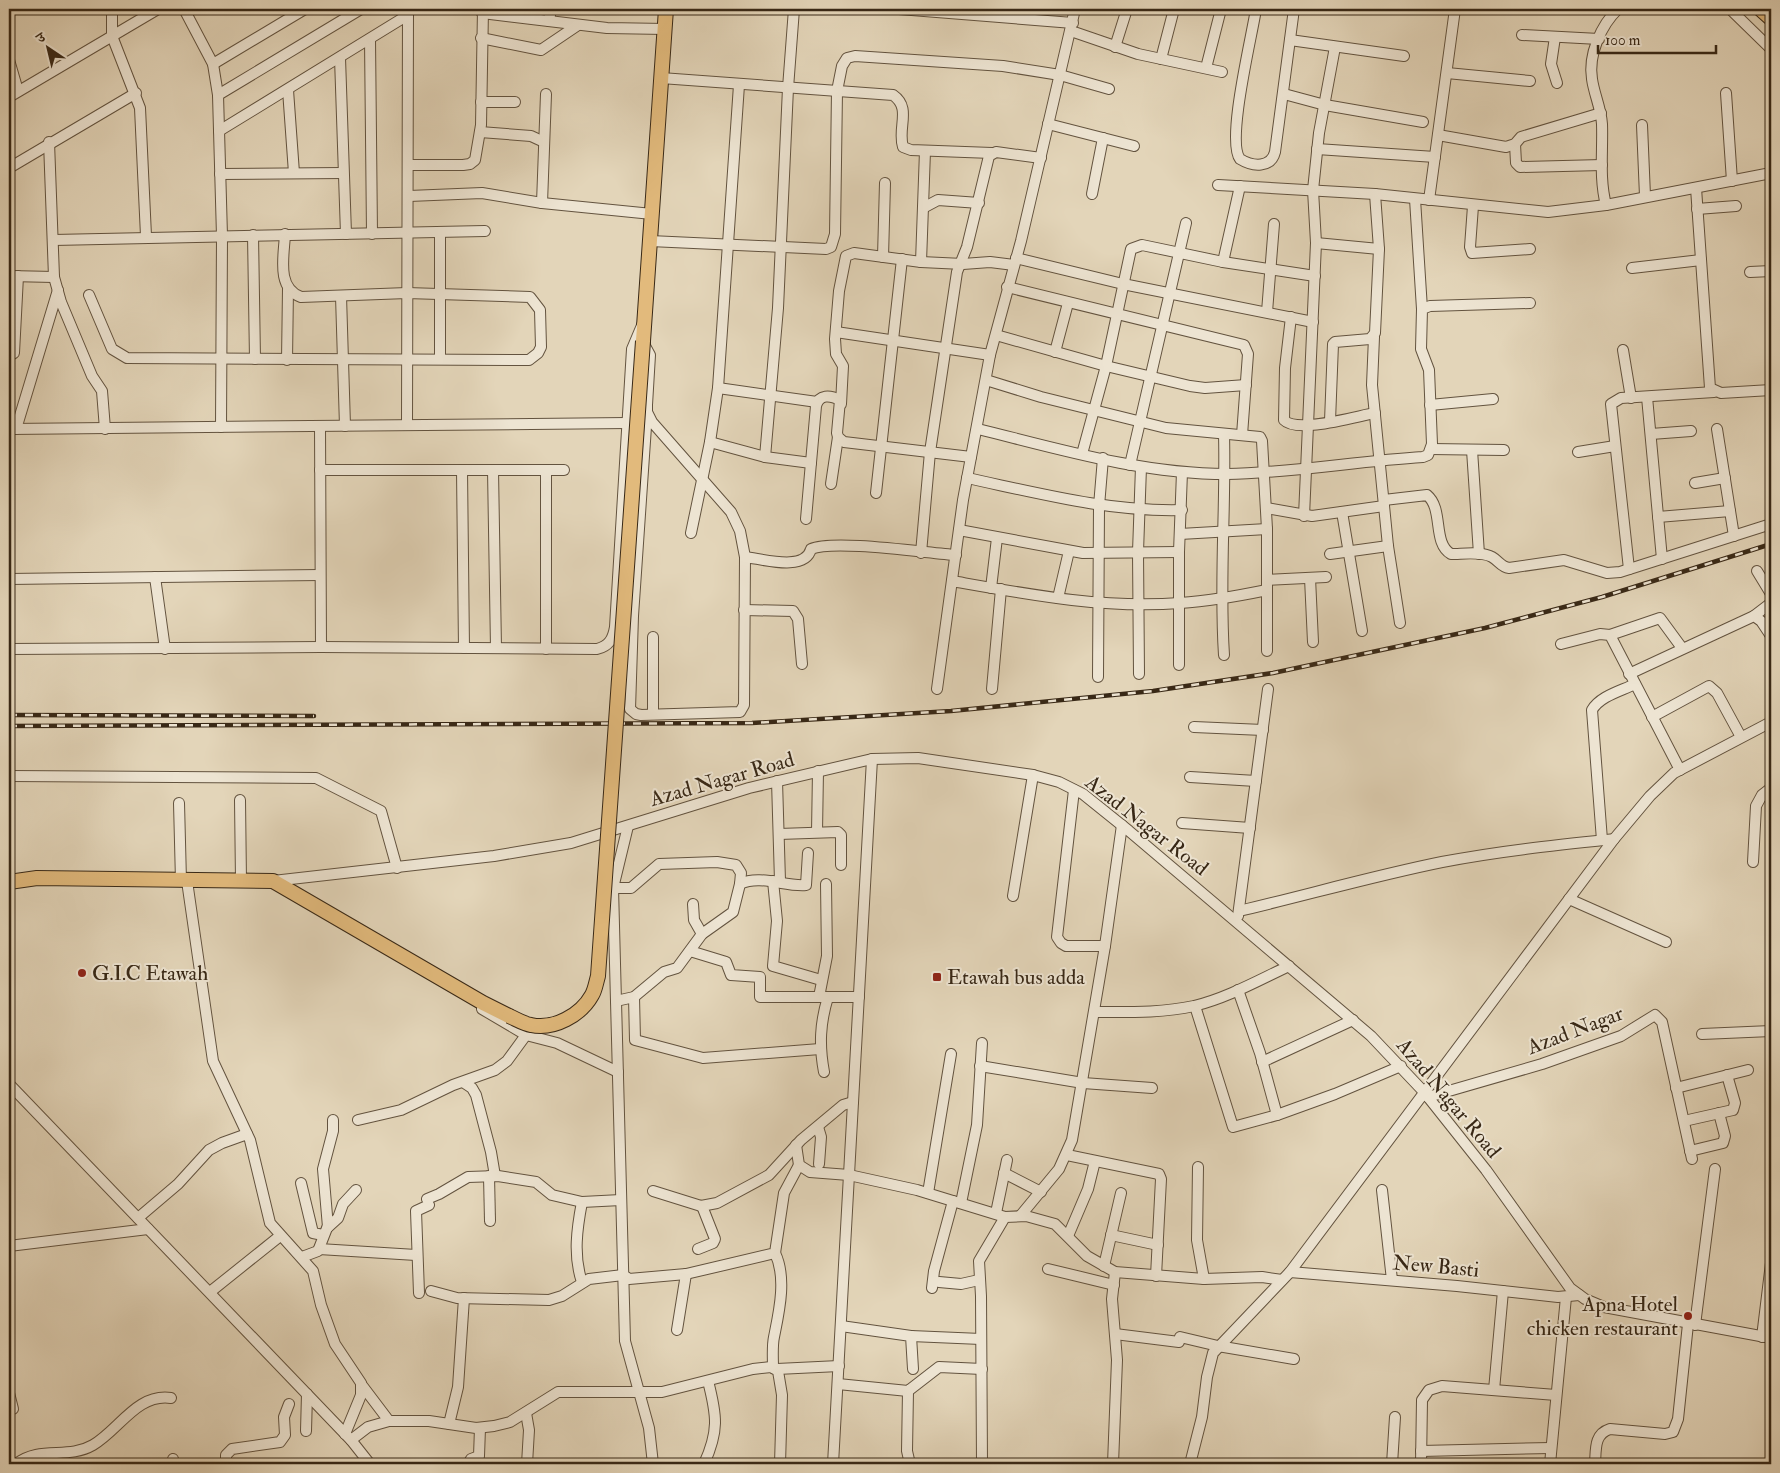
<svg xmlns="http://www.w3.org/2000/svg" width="1780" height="1473" viewBox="0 0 1780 1473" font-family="'IM FELL Double Pica','Noto Serif Devanagari',serif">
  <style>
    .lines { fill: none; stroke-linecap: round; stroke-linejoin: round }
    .minor-casing { stroke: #63533f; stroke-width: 12 }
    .major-casing { stroke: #382816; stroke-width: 16 }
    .highway-casing { stroke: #382816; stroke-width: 17 }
    .minor { stroke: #ede4d2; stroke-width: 10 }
    .major { stroke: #e2ba7c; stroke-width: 14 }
    .highway { stroke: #e2ba7c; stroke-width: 15 }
    .rail-casing { stroke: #382816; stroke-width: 4.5 }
    .rail { stroke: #ede4d2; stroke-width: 2.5; stroke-dasharray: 8; stroke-linecap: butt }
    .major-bridge-casing { stroke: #382816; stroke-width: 16; stroke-linecap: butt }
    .major-bridge { stroke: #e2ba7c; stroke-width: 14 }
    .poi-dot { fill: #8f2418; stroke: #ede4d2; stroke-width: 2 }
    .labels { text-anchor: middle; stroke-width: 4; stroke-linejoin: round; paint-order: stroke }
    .street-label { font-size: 21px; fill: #382816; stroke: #ede4d2 }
    .poi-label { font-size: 21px; fill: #382816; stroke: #ede4d2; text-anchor: start }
  </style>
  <rect width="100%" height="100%" fill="#e3d5b9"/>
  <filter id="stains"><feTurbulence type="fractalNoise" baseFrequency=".004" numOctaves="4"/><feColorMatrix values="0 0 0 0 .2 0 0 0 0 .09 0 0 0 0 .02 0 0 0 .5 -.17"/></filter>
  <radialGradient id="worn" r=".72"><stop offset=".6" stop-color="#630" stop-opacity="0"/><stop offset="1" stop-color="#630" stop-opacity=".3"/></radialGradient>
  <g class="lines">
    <g class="minor-casing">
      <g id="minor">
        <polyline points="112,9 112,36 140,108 146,236"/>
        <polyline points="184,9 213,64 218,95 222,236 221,427"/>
        <polyline points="899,9 1073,23"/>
        <path d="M1256,9C1252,36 1226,141 1240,159C1253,167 1271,168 1275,152L1294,9"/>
        <polyline points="1730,9 1771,49"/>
        <polyline points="482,13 607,28 665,29"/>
        <polyline points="549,21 551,9"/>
        <polyline points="1071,31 1138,54 1222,72"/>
        <polyline points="1522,35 1599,39"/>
        <polyline points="1555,37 1551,64 1557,83"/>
        <polyline points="481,38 541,50 578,25"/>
        <polyline points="370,39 372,234"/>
        <polyline points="1290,40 1404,56"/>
        <polyline points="1115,47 1127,9"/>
        <polyline points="340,58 346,234"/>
        <polyline points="1161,59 1174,9"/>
        <polyline points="9,60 18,91"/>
        <polyline points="213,64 305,9"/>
        <polyline points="1206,68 1221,9"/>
        <polyline points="1447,73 1530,81"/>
        <path d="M661,78L893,95C912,108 897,128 903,147L911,150L992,153"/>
        <polyline points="288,90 294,173"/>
        <polyline points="1726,93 1732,181"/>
        <polyline points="1284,94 1325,105 1423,122"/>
        <polyline points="218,95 361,9"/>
        <polyline points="9,97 158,9"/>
        <polyline points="481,102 515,102"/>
        <polyline points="1048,124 1134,146"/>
        <polyline points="1642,125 1645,196"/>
        <polyline points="219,131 408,15"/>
        <polyline points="480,132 531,136 544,142"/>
        <polyline points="1438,135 1506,147 1515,144 1521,137 1601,113"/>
        <polyline points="49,142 54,277 61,302 92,376 102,391 105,429"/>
        <polyline points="1515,144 1516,163 1520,167 1602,165"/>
        <polyline points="1317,149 1435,157"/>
        <polyline points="408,165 463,165 470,164 475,160 481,125 483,9"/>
        <polyline points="9,168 136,93"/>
        <polyline points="220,174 343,173"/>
        <polyline points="1218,185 1375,194 1548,212 1606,205 1771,173"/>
        <polyline points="1696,188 1710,388 1721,393 1771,390"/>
        <polyline points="1092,194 1103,138"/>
        <polyline points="409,196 482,193 542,203 652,214"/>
        <polyline points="1415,199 1422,309"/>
        <polyline points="1429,200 1455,9"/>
        <polyline points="542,203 546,94"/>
        <path d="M1606,205C1599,178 1603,151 1602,124C1601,108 1594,94 1592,79C1588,55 1601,25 1618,9"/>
        <polyline points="1473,206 1470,247 1472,253 1530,249"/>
        <polyline points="923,208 938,200 979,203"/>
        <polyline points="1697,209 1736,206"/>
        <polyline points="440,232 440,359"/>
        <polyline points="253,235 255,359"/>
        <polyline points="53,240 485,231"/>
        <polyline points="650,241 826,249 831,247 835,234 837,91 842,66 847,58 855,56 1003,66 1060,75 1109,89"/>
        <polyline points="1316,243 1379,249"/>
        <polyline points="883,257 885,183"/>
        <polyline points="1016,258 1123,284 1313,322"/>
        <polyline points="921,262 925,151"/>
        <polyline points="1223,262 1240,186"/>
        <polyline points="1632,268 1701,260"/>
        <polyline points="1750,272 1771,271"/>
        <polyline points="9,276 54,277"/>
        <polyline points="1007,287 1244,345 1248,354 1242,435"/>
        <path d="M89,295L112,349L127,358L529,360L538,353L541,347L540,310L530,297L407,293L301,297C276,288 284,256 285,234"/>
        <polyline points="341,296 345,426"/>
        <polyline points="1267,312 1274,224"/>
        <path d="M1291,317L1285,368L1284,420C1297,434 1357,416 1375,413"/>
        <polyline points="836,332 990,355"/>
        <polyline points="996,335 1106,366 1190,386 1205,388 1246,385"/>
        <polyline points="1374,337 1372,385 1388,546 1400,623"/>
        <polyline points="643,342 650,355 647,405 647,412 652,422 731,512 740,531 745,557 744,705 740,712 641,715 636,714 630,709 633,616 647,412"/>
        <polyline points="1623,350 1631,398"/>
        <polyline points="1055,352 1068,303"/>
        <polyline points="9,356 14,353 18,276"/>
        <polyline points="287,360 288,289"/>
        <polyline points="986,380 1041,397 1166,428 1260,437 1262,441 1267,529 1267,651"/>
        <polyline points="718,388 817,402"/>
        <polyline points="1647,397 1662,559"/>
        <polyline points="841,404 843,366 836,354 835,339 839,291 846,256 854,253 921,262 963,264 990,262 1014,265"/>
        <polyline points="1430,405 1493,399"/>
        <polyline points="1330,421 1333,344 1335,342 1370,339 1375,333 1379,249 1375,194"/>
        <polyline points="407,425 408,9"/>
        <polyline points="320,426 321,647"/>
        <polyline points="9,429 627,423"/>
        <polyline points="16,429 58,290"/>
        <path d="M978,429C1059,449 1142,474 1227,474C1292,473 1357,461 1423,457L1428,455L1432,444L1429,370L1421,349L1422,309L1430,306L1530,303"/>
        <polyline points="1717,429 1734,536"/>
        <path d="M1224,434C1226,508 1219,581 1224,655"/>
        <polyline points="1651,434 1691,431"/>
        <polyline points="710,442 765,457 811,463"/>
        <polyline points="1431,449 1504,450"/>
        <polyline points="1472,450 1479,554"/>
        <polyline points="1578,452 1615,446"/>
        <polyline points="1082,454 1106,366 1131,249 1142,245 1223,262 1315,276"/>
        <polyline points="765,457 778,308 788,88 794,9"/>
        <polyline points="1130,465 1186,223"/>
        <polyline points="320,470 564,470"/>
        <polyline points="462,470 464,648"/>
        <polyline points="493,470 496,648"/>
        <path d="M967,478C1038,493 1109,512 1182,510"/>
        <polyline points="1695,483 1725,478"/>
        <polyline points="831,484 838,437"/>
        <polyline points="876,493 902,259"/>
        <path d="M1384,500L1427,495C1444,509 1432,543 1451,554C1463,554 1482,551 1492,557C1499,561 1501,567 1509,568L1564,560L1607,573L1620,572L1771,524"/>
        <polyline points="1266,508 1312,516 1384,506"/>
        <polyline points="1342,512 1362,631"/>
        <polyline points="1304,516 1316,243 1313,190 1319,133 1335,47"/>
        <polyline points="1658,517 1730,511"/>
        <path d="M806,519L816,406C819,394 830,395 840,400L837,433L838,437L844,442L971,457"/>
        <polyline points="959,530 1083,553 1179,552"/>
        <polyline points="691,533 710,442 718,388 739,85"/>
        <polyline points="1180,534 1267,529"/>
        <polyline points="921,553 930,452 957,272 967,247 989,156 996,152 1041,158"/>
        <polyline points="1330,554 1388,546"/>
        <path d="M745,557C763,559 805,572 811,549C834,539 926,553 956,555"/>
        <polyline points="1629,569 1611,404 1621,398 1714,392"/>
        <polyline points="1757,571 1771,594"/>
        <polyline points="155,577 165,649"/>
        <polyline points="1310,578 1313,642"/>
        <polyline points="9,579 320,575"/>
        <polyline points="1267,580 1326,577"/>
        <path d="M952,581C1026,594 1104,609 1180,603C1209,601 1238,596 1267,590"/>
        <polyline points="991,588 997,538"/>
        <polyline points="1058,598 1069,551"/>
        <polyline points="744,610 793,611 798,619 802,664"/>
        <polyline points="1754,616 1771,603"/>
        <polyline points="1610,635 1660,618 1682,648"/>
        <polyline points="653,637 653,714"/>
        <polyline points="1561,644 1600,634 1610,635 1680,770"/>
        <path d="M9,649L321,647L597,649C609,646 613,639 615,627L632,349L643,323"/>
        <polyline points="546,649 546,470"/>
        <polyline points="1179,665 1179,552 1182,472"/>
        <polyline points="1139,674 1138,552 1141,467"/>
        <polyline points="1629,674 1754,616 1761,621 1771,636"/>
        <polyline points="1098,677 1099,506 1103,458"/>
        <polyline points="937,689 963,500 990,355 1021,241 1075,9"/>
        <polyline points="992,689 1001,589"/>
        <polyline points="1652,717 1709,686 1717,693 1741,737"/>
        <polyline points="1194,727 1263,730"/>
        <polyline points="9,776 316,778 381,811 397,868"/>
        <polyline points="1190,777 1256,781"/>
        <polyline points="777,781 780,881"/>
        <polyline points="1074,790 1057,937 1061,943 1066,946 1105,946"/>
        <polyline points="240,800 241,881"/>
        <polyline points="179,803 181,881"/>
        <polyline points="1182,823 1250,828"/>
        <polyline points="628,826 613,888 625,1341 649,1428 653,1464"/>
        <polyline points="817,832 818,771"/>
        <polyline points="779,834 838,832 841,835 841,865"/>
        <path d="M1602,840L1592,710C1600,696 1621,691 1635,684"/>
        <polyline points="1753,862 1756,806 1762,795 1771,788"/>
        <polyline points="187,881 213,1061 250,1140 270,1223 313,1271 321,1305 335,1344 361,1383 361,1395 345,1434"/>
        <polyline points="273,881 494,856 571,843 749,788 872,759 918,758 1033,775 1059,782 1083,794 1129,831 1371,1036 1424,1092 1486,1170 1570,1288 1585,1299 1604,1307 1771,1338"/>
        <polyline points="773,881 777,921 773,966 821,980"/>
        <polyline points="613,888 631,888 659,864 717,862 736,865 741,873 740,884"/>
        <polyline points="1013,896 1033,775"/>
        <polyline points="1569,899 1666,942"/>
        <polyline points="693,904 694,920 702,934"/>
        <path d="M1239,911C1307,895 1373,876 1442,862C1499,851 1557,845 1614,839"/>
        <polyline points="1238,916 1268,689"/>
        <polyline points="690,951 726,962 731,975 760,977 760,997 859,997"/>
        <polyline points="1238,990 1260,1053 1277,1115"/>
        <polyline points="634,997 635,1040 703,1058 820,1049"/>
        <polyline points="819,997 827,956 826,884"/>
        <path d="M616,1001L634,997L664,972L677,968L702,934L733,912L740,884C760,874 785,887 806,885L808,853"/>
        <polyline points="1195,1006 1233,1127 1277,1115 1335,1094 1401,1066"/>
        <polyline points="482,1009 526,1035 557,1043 618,1072"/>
        <path d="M1095,1012C1128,1012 1162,1013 1194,1006C1227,998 1259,980 1289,966"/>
        <polyline points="1702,1034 1771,1031"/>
        <polyline points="1262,1062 1353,1020"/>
        <polyline points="980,1066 1083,1083 1152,1088"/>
        <path d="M824,1072C819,1045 820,1023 828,997"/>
        <polyline points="463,1082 472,1088 476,1095 491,1152 495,1176"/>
        <polyline points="9,1084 351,1440 370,1464"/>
        <polyline points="1676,1088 1748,1070"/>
        <polyline points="1428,1097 1542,1064 1621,1036 1655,1015 1662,1022 1692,1159"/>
        <polyline points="358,1120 401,1110 453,1085 495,1070 507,1061 526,1035"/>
        <polyline points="1684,1121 1733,1110 1735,1103 1727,1075"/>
        <polyline points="818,1127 821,1137 819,1164"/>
        <polyline points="796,1145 799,1165 810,1172 849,1175 917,1190 1005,1217 1026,1216 1055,1224 1087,1256 1115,1272 1204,1279 1262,1277 1282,1280"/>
        <polyline points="1690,1151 1723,1143 1725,1136 1719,1113"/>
        <polyline points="1067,1155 1159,1174 1161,1179 1156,1276"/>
        <polyline points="1198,1167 1197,1240 1204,1279"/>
        <polyline points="1004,1173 1041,1192"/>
        <polyline points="489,1176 490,1221"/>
        <polyline points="301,1183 313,1233 323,1235"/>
        <polyline points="1382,1190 1392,1280"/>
        <polyline points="653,1191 701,1206 717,1203 769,1175 801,1140 843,1105 853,1102"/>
        <polyline points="928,1193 951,1054"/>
        <polyline points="427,1199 439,1194 468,1177 498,1176 536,1182 552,1195 582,1202 621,1200"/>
        <path d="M582,1202C577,1228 573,1256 582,1282"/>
        <polyline points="961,1203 977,1125 982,1043"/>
        <polyline points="996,1213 1007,1160"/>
        <polyline points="1021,1215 1059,1169 1072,1140 1105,946 1122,825"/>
        <polyline points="138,1218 178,1184 209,1150 222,1143 247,1134"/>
        <polyline points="328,1227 323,1169 333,1131 333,1120"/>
        <polyline points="1111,1235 1158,1245"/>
        <polyline points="1068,1236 1088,1189 1095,1161"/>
        <polyline points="9,1246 148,1229"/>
        <polyline points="319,1249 416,1255"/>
        <polyline points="698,1249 713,1243 715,1239 702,1206"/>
        <polyline points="302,1257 318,1251 327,1228 338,1218 343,1204 356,1190"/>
        <polyline points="1104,1266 1121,1193"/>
        <polyline points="1048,1269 1114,1285"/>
        <polyline points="1290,1272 1457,1286 1558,1297 1579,1295"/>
        <polyline points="939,1282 961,1284 979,1280"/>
        <polyline points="932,1288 934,1271 953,1201"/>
        <polyline points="431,1291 457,1298 549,1300 562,1296 589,1279 623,1275 629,1279 686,1274 775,1253 784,1193 799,1165"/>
        <polyline points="210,1292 280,1236"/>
        <polyline points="419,1293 416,1211 429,1205"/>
        <polyline points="1695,1325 1715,1169"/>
        <polyline points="841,1326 911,1336 913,1369"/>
        <polyline points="677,1330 686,1274"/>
        <polyline points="1115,1334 1179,1342"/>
        <polyline points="911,1336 981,1339"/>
        <polyline points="1180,1337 1218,1346 1294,1359"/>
        <polyline points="1762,1337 1771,1263"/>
        <path d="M773,1368C773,1358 772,1346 774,1337C779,1312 787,1278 775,1253"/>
        <polyline points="777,1369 839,1366"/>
        <polyline points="361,1384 389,1421"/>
        <polyline points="838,1384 908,1391 939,1367 982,1369"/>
        <polyline points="1494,1390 1503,1291"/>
        <polyline points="908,1391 907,1451 910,1464"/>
        <polyline points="9,1393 13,1409"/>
        <polyline points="526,1413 529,1430 527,1464"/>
        <polyline points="449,1424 458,1387 464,1298"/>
        <polyline points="306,1431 307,1394"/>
        <polyline points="351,1440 368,1427 389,1421 429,1421 476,1428 494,1426 510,1422 558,1392 662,1392 753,1369 771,1367 778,1371 782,1395 780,1464"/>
        <polyline points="1421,1451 1551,1448"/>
        <polyline points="173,1459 174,1464"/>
        <path d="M16,1464C41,1445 67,1460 93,1445C119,1430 137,1393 171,1398"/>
        <polyline points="226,1464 226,1455 232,1449 280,1442 285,1435 284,1417 289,1404"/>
        <polyline points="468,1464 471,1459 479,1456 480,1428"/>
        <path d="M704,1464C719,1431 717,1416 708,1381"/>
        <polyline points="833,1464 872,759"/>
        <polyline points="982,1464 981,1296 979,1261 1005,1217"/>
        <polyline points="1113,1464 1117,1360 1112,1299 1115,1272"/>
        <polyline points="1190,1464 1202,1417 1207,1377 1213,1353 1290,1272 1614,839 1650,796 1674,773 1771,722"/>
        <polyline points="1392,1464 1395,1417"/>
        <polyline points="1421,1464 1422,1400 1429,1390 1442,1386 1556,1395"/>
        <polyline points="1550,1464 1566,1297"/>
        <path d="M1595,1464C1596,1449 1594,1434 1610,1429L1665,1434L1673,1432L1678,1419L1688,1324"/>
      </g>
    </g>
    <g class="major-casing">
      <g id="major">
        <polyline points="643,341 666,9"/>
        <polyline points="9,882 37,878 273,881 483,1003 509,1016"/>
      </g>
    </g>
    <g class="highway-casing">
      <polyline id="highway" points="1761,9 1771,18"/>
    </g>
    <use href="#minor" class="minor"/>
    <use href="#major" class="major"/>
    <use href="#highway" class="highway"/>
    <g class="rail-casing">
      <g id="rail">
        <polyline points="9,715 314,716"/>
        <polyline points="9,726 752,723 951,711 1153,691 1273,673 1485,628 1602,597 1771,544"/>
      </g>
    </g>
    <use href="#rail" class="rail"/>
    <g class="major-bridge-casing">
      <path id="major-bridge" d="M509,1016C516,1019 524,1024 531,1025C554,1030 581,1015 592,995C595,990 596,983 598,976L643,341"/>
    </g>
    <use href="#major-bridge" class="major-bridge"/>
  </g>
  <g class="poi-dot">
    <circle cx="82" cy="973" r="5"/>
    <rect x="932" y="972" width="10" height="10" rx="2.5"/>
    <circle cx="1688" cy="1316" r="5"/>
  </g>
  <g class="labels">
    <g class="street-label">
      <text transform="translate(722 779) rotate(-16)" y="7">Azad Nagar Road</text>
      <text transform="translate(1147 825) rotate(38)" y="7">Azad Nagar Road</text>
      <text transform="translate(1575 1030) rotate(-21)" y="7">Azad Nagar</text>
      <text transform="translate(1449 1098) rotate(50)" y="7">Azad Nagar Road</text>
      <text transform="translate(1436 1266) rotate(5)" y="7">New Basti</text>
    </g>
    <g class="poi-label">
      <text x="92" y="980">G.I.C Etawah</text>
      <text x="947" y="984">Etawah bus adda</text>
      <text x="1678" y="1311" text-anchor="end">Apna Hotel<tspan x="1678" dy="24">chicken restaurant</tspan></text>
    </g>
  </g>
  <rect width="1780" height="1473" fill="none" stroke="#e3d5b9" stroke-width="30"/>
  <rect x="10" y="10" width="1760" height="1453" fill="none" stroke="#382816" stroke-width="2.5"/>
  <rect x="15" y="15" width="1750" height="1443" fill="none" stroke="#382816"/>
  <g transform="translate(48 48) rotate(325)" stroke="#ede4d2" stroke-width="4" paint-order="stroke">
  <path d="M0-4L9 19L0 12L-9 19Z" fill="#382816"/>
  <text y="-8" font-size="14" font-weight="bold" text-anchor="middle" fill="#382816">उ</text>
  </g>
  <path d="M1598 45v8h118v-8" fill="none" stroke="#382816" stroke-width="2.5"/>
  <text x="1605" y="45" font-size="15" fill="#382816" stroke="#ede4d2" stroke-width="4" paint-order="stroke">100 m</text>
  <rect width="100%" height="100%" filter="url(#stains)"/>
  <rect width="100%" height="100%" fill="url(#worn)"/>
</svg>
